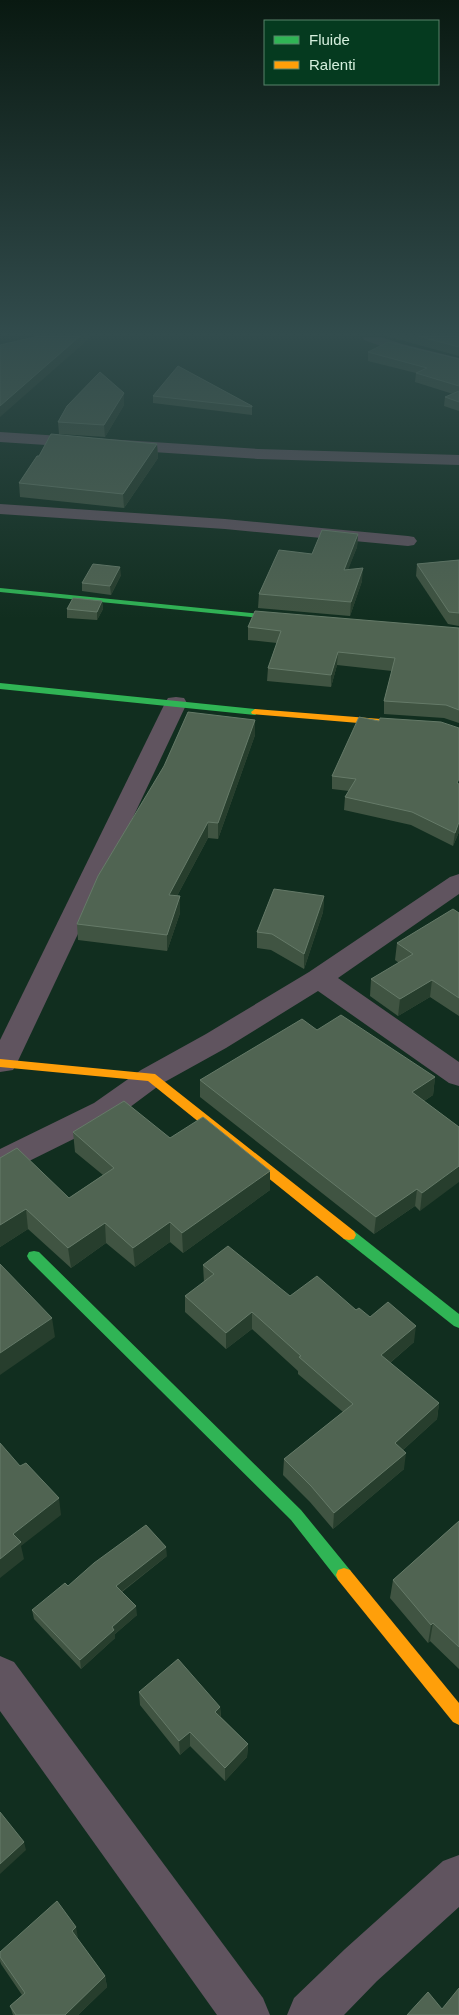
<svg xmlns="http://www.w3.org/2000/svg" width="459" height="2015" viewBox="0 0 459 2015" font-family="Arial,sans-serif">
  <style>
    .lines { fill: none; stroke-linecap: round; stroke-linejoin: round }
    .street { fill: #60545f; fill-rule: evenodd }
    .fast { fill: #30b455; fill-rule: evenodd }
    .slow { fill: #ff9f0a; fill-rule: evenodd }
    .wall { fill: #405442 }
    .shaded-wall { fill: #273e2d }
    .building { fill: #506452; stroke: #657a68 }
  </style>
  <rect width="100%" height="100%" fill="#112e1f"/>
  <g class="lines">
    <g class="street">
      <polygon points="362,337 381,337 402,344 459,358 459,366 392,350 364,340"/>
      <polygon points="0,432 258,449 459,455 459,465 258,459 0,442"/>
      <polygon points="0,504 225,519 408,536 414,537 417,541 414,545 408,546 225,529 0,514"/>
      <polygon points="176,697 184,698 187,703 17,1063 13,1070 0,1072 0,1040 165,703 168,698"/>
      <polygon points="459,874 459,894 338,978 459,1062 459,1086 449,1083 318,991 226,1048 161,1084 114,1119 11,1170 0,1173 0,1149 94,1103 141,1070 206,1034 309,972 450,877"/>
      <polygon points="0,1656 14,1662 263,1998 270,2015 217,2015 0,1711"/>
      <polygon points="459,1855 459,1907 377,1981 344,2015 287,2015 294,1998 345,1949 443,1861"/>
    </g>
    <g class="fast">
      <polygon points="0,588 291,617 295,619 291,621 0,592"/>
      <polygon points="0,683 255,709 259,712 255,715 0,689"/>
      <polygon points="349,1230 354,1231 459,1314 459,1328 454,1326 344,1239 342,1235 344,1231"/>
      <polygon points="34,1251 39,1252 301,1510 350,1570 352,1575 350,1580 344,1582 338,1580 291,1520 29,1260 27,1256 29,1252"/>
    </g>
    <g class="slow">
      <polygon points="255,709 444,724 459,730 459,736 442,730 252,714 251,712"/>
      <polygon points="0,1059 155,1074 354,1231 356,1235 354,1239 349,1240 344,1239 148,1081 0,1067"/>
      <polygon points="344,1568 350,1570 459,1703 459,1725 453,1722 338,1580 336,1575 338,1570"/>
    </g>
  </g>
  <g class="wall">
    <polygon points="386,336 459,336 459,356"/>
    <polygon points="368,352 459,359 459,411 444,406 445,397 453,394 415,382 416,373 368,361"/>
    <polygon points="153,396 252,406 252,415 153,403"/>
    <polygon points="124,405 105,437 59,434 58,422"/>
    <polygon points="157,444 158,458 124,508 20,497 19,483"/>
    <polygon points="358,534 357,547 348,569 362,581 350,616 258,608 259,594 312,554"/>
    <polygon points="459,560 459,626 448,624 416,576 417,564"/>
    <polygon points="121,575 111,595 82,591 82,583"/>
    <polygon points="102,601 103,609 97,620 67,618 67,609"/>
    <polygon points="248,627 459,628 459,723 444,718 384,714 384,701 392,671 337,665 331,687 267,681 268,668 277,643 248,640"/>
    <polygon points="255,720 255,735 218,839 208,838 177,896 180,896 180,913 167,951 78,940 77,924"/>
    <polygon points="379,721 459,832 453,846 411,825 344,810 345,797 349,791 332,789 332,776"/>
    <polygon points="324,896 323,912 304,969 271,950 257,948 257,932"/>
    <polygon points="459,913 459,1016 430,997 398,1016 370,996 371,979 399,963 395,960 397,943"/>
    <polygon points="317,1030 435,1077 433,1095 424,1101 459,1127 420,1211 415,1206 374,1234 200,1097 200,1080"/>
    <polygon points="73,1132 170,1138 270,1190 183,1253 170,1242 135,1267 106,1243 71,1268 28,1229 0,1247 0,1158 69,1198 103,1175 75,1152"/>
    <polygon points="203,1265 290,1296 356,1310 370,1317 414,1342 390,1363 439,1403 437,1419 403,1450 404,1469 333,1529 310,1502 283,1475 284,1459 343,1412 298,1374 298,1371 252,1329 226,1349 185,1312 185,1296 204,1282"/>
    <polygon points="459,1521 459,1669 430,1641 428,1643 390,1598 393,1580"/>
    <polygon points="167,1556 122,1592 137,1615 115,1634 115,1638 81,1669 34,1619 32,1610 68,1586"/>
    <polygon points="139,1692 220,1707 221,1717 248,1744 247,1757 225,1781 190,1746 180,1755 140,1705"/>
    <polygon points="77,1938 105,1976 107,1987 78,2015 13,2015 10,2006 22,1995 1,1964 0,1961 0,1952"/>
  </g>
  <g class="shaded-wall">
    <polygon points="80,336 92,336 0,417 0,406"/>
    <polygon points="124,393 124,405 105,437 104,425"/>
    <polygon points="157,444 158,458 124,508 123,494"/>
    <polygon points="358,534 357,547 343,583 344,570"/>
    <polygon points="120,567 121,575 111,595 110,586"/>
    <polygon points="363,568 362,581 350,616 351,602"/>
    <polygon points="102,601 103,609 97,620 97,612"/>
    <polygon points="338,652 337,665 331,687 331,675"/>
    <polygon points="255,720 255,735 218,839 218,823"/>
    <polygon points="208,822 208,838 169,911 169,895"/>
    <polygon points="459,822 459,832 453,846 455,833"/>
    <polygon points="180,896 180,913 167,951 167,935"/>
    <polygon points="324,896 323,912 304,969 304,954"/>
    <polygon points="432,980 430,997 398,1016 400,999"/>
    <polygon points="435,1077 433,1095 410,1110 412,1092"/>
    <polygon points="459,1166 459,1182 420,1211 422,1193"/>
    <polygon points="270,1171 270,1190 183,1253 182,1233"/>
    <polygon points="417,1189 415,1206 374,1234 376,1217"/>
    <polygon points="26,1209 28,1229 0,1247 0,1225"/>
    <polygon points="170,1222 170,1242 135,1267 133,1248"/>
    <polygon points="105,1223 106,1243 71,1268 68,1248"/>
    <polygon points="252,1312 252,1329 226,1349 226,1333"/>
    <polygon points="52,1318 55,1337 0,1375 0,1353"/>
    <polygon points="416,1326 414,1342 379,1372 381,1355"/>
    <polygon points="439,1403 437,1419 393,1459 395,1443"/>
    <polygon points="406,1453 404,1469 333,1529 334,1513"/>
    <polygon points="59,1498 61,1515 21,1546 24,1559 0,1578 0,1559 13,1534"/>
    <polygon points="166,1547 167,1556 117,1595 116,1586"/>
    <polygon points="136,1606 137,1615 115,1634 115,1638 81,1669 80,1660 112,1627"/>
    <polygon points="433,1623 430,1641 428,1643 431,1625"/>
    <polygon points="220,1707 221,1720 215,1712"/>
    <polygon points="190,1732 190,1746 180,1755 179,1741"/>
    <polygon points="248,1744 247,1757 225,1781 225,1768"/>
    <polygon points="24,1842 26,1850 0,1874 0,1864"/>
    <polygon points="76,1927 78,1938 72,1931"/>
    <polygon points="105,1976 107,1987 78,2015 65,2015"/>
  </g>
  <g class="building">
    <polygon points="39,336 80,336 0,406 0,345"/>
    <polygon points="418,336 459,336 459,347"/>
    <polygon points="388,342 459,359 459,386 416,373 427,368 368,352"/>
    <polygon points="178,366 252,406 252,407 153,396"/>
    <polygon points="100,372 124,393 104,425 58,422 67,406"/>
    <polygon points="459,391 459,402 445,397"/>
    <polygon points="51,434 157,444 123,494 19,483 37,456 39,456"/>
    <polygon points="322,530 358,534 344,570 363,568 351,602 259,594 279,550 312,554"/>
    <polygon points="459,560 459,613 449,612 417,564"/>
    <polygon points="93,564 120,567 110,586 82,583"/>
    <polygon points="73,598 102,601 97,612 67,609"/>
    <polygon points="255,611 459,628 459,710 446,705 384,701 395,658 338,652 331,675 268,668 281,631 248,627"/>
    <polygon points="188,712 255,720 218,823 208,822 169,895 180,896 167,935 77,924 98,876 164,766"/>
    <polygon points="359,717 379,721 380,718 441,722 459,728 459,779 457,783 459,784 459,822 455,833 412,812 345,797 356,779 332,776"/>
    <polygon points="274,889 324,896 304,954 272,934 257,932"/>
    <polygon points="453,909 459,913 459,998 432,980 400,999 371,979 413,954 397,943"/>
    <polygon points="341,1015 435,1077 412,1092 459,1127 459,1166 422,1193 417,1189 376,1217 200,1080 302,1019 317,1030"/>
    <polygon points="124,1101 170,1138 203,1117 270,1171 182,1233 170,1222 133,1248 105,1223 68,1248 26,1209 0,1225 0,1158 17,1148 69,1198 114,1168 73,1132"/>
    <polygon points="228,1246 290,1296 317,1276 356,1310 359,1308 370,1317 388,1302 416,1326 381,1355 439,1403 395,1443 406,1453 334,1513 311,1486 284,1459 353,1404 299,1357 301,1356 252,1312 226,1333 185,1296 214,1274 203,1265"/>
    <polygon points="0,1264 52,1318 0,1353"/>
    <polygon points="0,1443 20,1466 26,1463 59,1498 13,1534 21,1542 0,1559"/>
    <polygon points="459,1521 459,1647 433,1623 431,1625 393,1580"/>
    <polygon points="146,1525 166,1547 116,1586 136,1606 112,1627 114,1630 80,1660 32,1610 65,1583 68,1586 94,1563"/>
    <polygon points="178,1659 220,1707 215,1712 248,1744 225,1768 190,1732 179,1741 139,1692"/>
    <polygon points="0,1812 24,1842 0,1864"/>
    <polygon points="57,1901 76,1927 72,1931 105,1976 65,2015 16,2015 10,2006 25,1993 0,1957 0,1952"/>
    <polygon points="459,1988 459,2015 407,2015 428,1992 442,2009"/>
  </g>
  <linearGradient id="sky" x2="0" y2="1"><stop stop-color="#091911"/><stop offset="0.54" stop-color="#324c4d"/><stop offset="1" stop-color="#324c4d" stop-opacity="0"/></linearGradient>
  <rect width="459" height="619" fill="url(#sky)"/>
  <rect x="264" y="20" width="175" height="65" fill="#053a1f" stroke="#58826b"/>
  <rect x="274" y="36" width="25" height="8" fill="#30b455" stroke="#58826b"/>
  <text x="309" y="45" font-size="15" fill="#d5efdd">Fluide</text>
  <rect x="274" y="61" width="25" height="8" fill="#ff9f0a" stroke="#58826b"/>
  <text x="309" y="70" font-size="15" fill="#d5efdd">Ralenti</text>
</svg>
